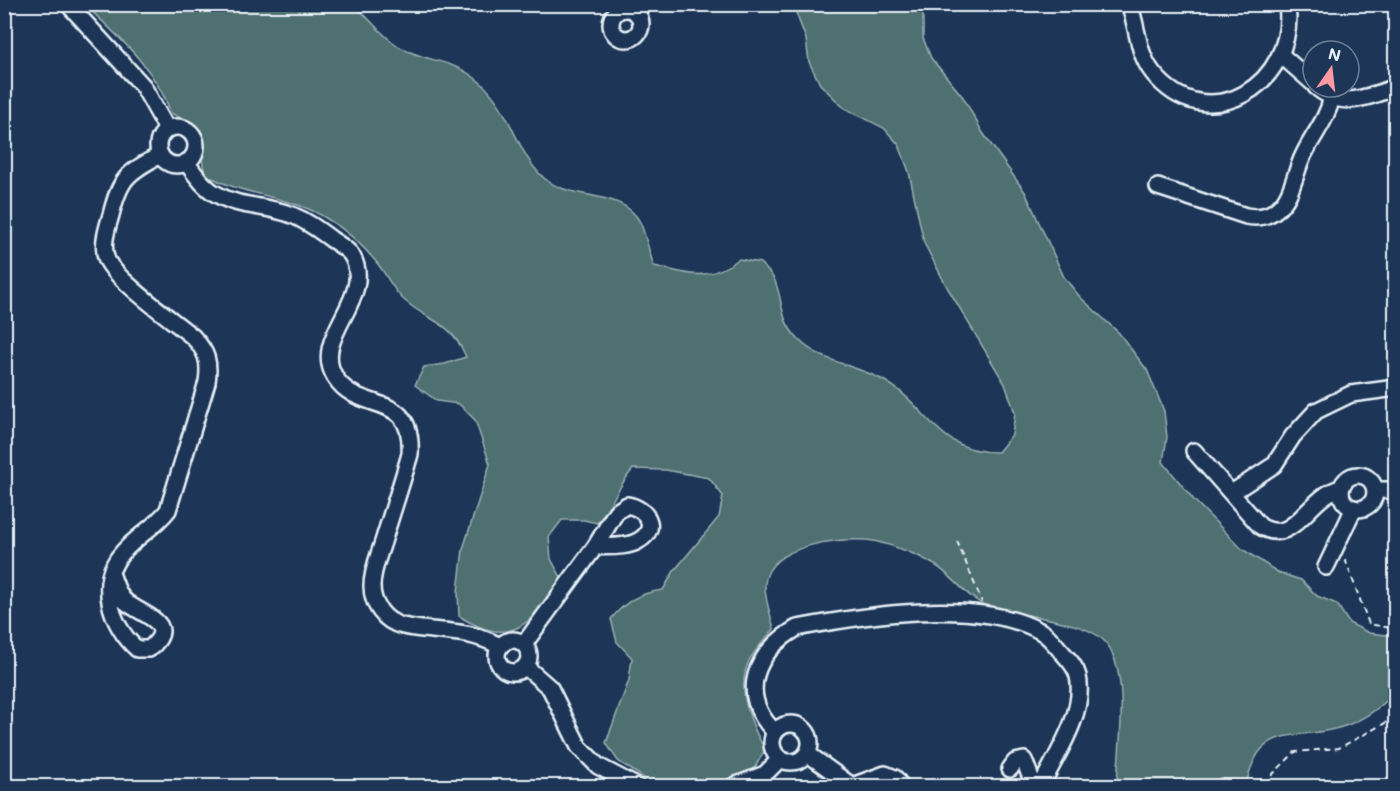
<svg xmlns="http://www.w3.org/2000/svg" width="1400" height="791" viewBox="0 0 1400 791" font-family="Mali,sans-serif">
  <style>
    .green { fill: #506f6f; stroke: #9cb0b4; stroke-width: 1.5 }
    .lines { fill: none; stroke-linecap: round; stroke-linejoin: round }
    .minor-casing { stroke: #e8f1f8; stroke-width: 20 }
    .path { stroke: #e8f1f8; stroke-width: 2; stroke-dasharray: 6 4.5; stroke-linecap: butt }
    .minor { stroke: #1d3557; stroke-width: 15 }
  </style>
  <rect width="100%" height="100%" fill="#1d3557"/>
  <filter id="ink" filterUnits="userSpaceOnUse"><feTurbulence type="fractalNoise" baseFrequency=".0167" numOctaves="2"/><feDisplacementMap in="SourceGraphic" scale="12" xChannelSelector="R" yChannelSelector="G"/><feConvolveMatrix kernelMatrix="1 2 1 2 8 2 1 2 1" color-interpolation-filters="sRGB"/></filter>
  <g filter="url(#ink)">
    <path class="green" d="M85,5H355C369,18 381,35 398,46C425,63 452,57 481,83C512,111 516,153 544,178C571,202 622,188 640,222C645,232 649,253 654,266C691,274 705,283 739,259L760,263C765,268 772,274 775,281C784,304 779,319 798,339C818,361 855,365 881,379C928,403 935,453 998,452L1012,435L1015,413L1005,384L947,287L924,243L909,172L899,145L884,128L844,108L820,84L809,62L806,39L793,5H918L923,14V38L931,58L963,97L983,133L1025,192L1064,277L1080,297L1119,333L1147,370L1164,411L1167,437L1163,462L1194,500L1242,549L1279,573L1301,580L1317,596L1337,604L1349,623L1369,633L1395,636V693C1381,707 1365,719 1345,726C1297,743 1259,719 1246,786H1117C1118,747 1130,683 1109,647C1092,618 1017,617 987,606C966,598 952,574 933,564C917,554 892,545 874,541C844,536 768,544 765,584C764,597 771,616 774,629C766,639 753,651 748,663C736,691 752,726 765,750L754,769L718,786H656L618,761L606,743L629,680L632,658L617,642L611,619C626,601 639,593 663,590L674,571L719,517L723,496L709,478L666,470L633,469C618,486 612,506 597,523L584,520H562L549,537L551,559L562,579C532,623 512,650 459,616L458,592L463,549L490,464L475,420L459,404L437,401L415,385L424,367L445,364L466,357C450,319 431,324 404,300C392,289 387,275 377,263C364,247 346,230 329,220C291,195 244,197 205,174C195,139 213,135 171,113C156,69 118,36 85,5Z"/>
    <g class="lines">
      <g class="minor-casing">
        <g id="minor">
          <polyline points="68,4 143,86 167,129"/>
          <path d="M1129,4C1138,27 1137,53 1153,73C1206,140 1298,85 1287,4"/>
          <circle cx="626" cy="24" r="15"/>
          <polyline points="1281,55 1313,83"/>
          <path d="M1316,87C1343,110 1367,97 1396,87"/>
          <circle cx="177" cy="146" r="19"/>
          <path d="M186,162C195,174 204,188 218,195C241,208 268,205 292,215C307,221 319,230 331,239C338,244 348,249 352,256C376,298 310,337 335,377C359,416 414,388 410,454C402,483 392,512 383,542C379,555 372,571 372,586C372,604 384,622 403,626C441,634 462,627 500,646"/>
          <path d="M1158,187L1246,216C1257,218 1268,217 1277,209C1292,198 1295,172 1303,156C1313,135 1327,120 1332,97"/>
          <path d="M1194,451L1260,526C1295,548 1307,496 1341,488"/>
          <circle cx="1358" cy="492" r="17"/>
          <polyline points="1375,490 1396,490"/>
          <polyline points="1233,492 1274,465 1293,436 1316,411 1351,394 1396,388"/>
          <polyline points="1326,567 1354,508"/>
          <path d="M111,573C115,583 117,595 126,602C143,616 180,623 149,649H137C111,626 96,581 123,552C136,537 155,527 168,510L207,382C210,362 207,352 193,337C174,321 116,280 107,260C101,246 107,229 111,215C120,178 127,173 160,155"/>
          <circle cx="513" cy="656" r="16"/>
          <path d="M524,644L595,547L616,512L627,505C647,508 660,529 638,541C626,548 608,546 595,547"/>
          <polyline points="526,667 550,688 579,747 598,766 636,786"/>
          <circle cx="791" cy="743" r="19"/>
          <path d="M775,732C737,695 755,652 797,628C865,615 978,597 1040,631C1048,635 1054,643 1060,650C1067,658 1075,665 1078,676C1086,713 1056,755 1041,786"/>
          <polyline points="808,754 852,786"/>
          <polyline points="1010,769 1015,762 1024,760 1034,786"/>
          <polyline points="734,786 765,774 780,759"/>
          <polyline points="852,786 885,774 895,778 901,786"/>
        </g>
      </g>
      <g class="path">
        <polyline points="957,541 982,602"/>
        <polyline points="1345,559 1369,624 1396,629"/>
        <polyline points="1269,786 1271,776 1295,752 1339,748 1387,722 1396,710"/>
      </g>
      <use href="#minor" class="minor"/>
    </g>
  </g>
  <rect width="1400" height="791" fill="none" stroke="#1d3557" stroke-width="24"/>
  <rect x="12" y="12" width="1376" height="767" fill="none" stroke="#e8f1f8" stroke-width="2" filter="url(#ink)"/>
  <g transform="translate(1331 69) rotate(14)"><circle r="28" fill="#1d3557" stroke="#6e8097" stroke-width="1.5"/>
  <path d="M0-4.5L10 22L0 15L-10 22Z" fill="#ff9aa2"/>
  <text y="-9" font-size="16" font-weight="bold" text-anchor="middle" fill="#e8f1f8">N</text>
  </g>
</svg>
